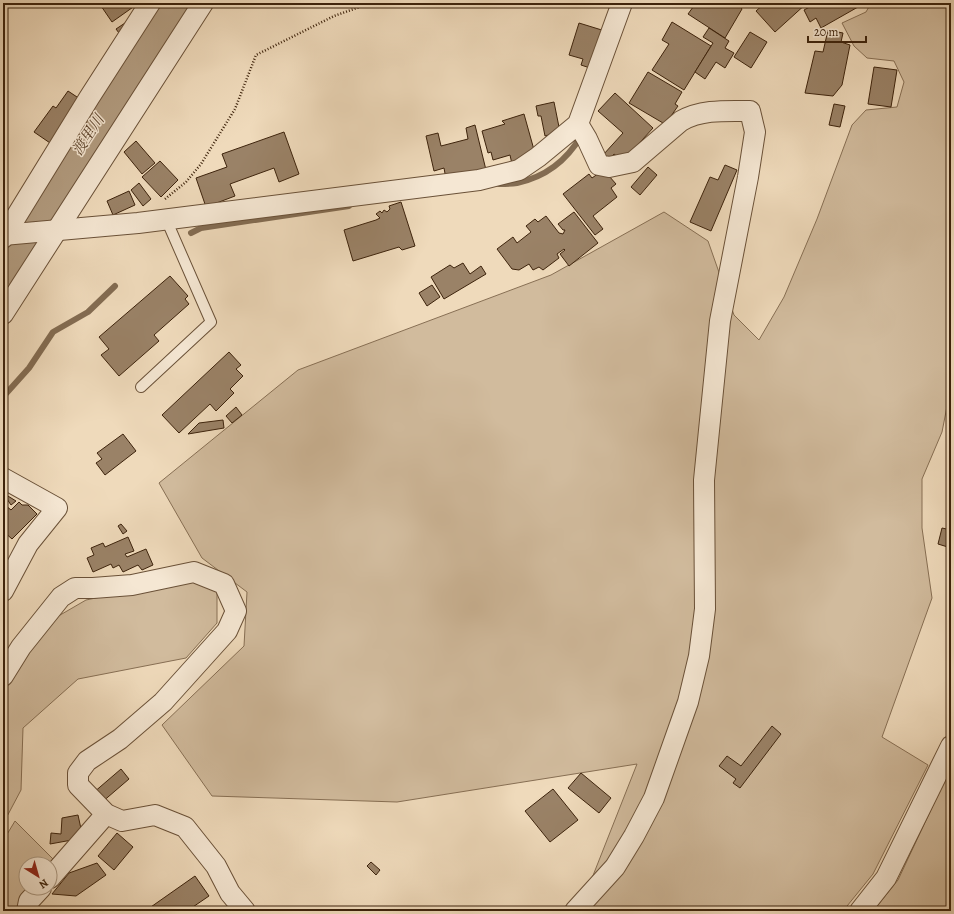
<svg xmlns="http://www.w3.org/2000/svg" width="954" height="914" viewBox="0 0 954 914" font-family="Alegreya,'Noto Serif JP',serif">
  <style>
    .green { fill: #d1bb9d; stroke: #876f54 }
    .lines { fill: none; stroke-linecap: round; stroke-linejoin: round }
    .stream { stroke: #836c52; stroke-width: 6 }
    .river { stroke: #b29c80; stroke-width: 35 }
    .building { fill: #9a8267; stroke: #3d230c }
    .service-casing { stroke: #6a5138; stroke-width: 12 }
    .minor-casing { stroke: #6a5138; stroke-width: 22 }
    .path { stroke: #3d230c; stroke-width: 2.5; stroke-dasharray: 1 2; stroke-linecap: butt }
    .service { stroke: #f5e7d3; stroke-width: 10 }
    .minor { stroke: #f5e7d3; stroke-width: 20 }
    .labels { text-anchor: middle; stroke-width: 3; stroke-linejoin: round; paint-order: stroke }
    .water-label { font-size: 15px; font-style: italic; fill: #60472f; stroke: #f5e7d3 }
  </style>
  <rect width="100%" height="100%" fill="#efdabb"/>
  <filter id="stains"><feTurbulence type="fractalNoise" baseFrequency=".005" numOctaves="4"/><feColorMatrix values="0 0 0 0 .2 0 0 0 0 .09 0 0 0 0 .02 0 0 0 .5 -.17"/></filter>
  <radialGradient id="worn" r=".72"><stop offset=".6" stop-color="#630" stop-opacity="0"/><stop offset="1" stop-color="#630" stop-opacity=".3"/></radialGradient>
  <g class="green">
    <polygon points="871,3 951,3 951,386 942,432 922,479 922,528 932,598 882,737 928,765 873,874 843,911 579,911 637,764 397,802 212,796 162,725 244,646 247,592 202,558 159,483 298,370 551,275 664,212 708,241 734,315 759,340 784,297 817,219 852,125 866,110 897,107 904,82 894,61 867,58 854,46 842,23 866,12"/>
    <polygon points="184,580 217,588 217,623 186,658 78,679 23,728 21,790 3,824 3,686 55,618 86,600"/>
    <polygon points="951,767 951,911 873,911 898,880"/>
    <polygon points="15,821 54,860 50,864 26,864 26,888 29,888 20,899 16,911 3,911 3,841"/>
  </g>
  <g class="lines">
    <g class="stream">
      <path d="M499,184C505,184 511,184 517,183C545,177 567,160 581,136"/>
      <polyline points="191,233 201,228 349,206"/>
      <polyline points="3,397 29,368 53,332 88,312 115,286"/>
    </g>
    <polyline class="river" points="3,268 174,3"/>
  </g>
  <g class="building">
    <polygon points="99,3 134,3 136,5 112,22"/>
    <polygon points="696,3 738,3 742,9 725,38 688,14"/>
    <polygon points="765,3 807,3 775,32 756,11"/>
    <polygon points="817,3 865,3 821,28 816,18 810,22 804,10"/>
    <polygon points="128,21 119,33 116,29"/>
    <polygon points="672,22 711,46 684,90 652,70 669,44 662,40"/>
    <polygon points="579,23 605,31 593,69 581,65 583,59 569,55"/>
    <polygon points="709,28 729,41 725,48 734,53 725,68 716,62 705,79 695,72 713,43 703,37"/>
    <polygon points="828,30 843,33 841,42 850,45 842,85 833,96 805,93 815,51 823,52"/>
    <polygon points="750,32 767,42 751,68 734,57"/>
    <polygon points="874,67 897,70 891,107 868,104"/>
    <polygon points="648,72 682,92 675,104 678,106 671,116 663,123 629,103"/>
    <polygon points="68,91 83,101 53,145 34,132 53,106 56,108"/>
    <polygon points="615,93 653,128 623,161 614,154 609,160 603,155 623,133 598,111"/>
    <polygon points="554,102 560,132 545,136 541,116 538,116 536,106"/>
    <polygon points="834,104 845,106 840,127 829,125"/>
    <polygon points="524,114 536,157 512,164 510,155 493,160 491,152 488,153 482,131 505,124 502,121"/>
    <polygon points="475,125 486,170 446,179 444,168 434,171 426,136 438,133 441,146 468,139 466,128"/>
    <polygon points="284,132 299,174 279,182 274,168 230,184 235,196 206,207 196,178 227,167 222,154"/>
    <polygon points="136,141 155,163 142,174 124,152"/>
    <polygon points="160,161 178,180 161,197 142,177"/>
    <polygon points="725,165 737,170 711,231 690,222 710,177 718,180"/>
    <polygon points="648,167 657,175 640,195 631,187"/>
    <polygon points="602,171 609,176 616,184 611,188 617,197 593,216 603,229 595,235 563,194 589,174 592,178"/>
    <polygon points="139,183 151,199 143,206 131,190"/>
    <polygon points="129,191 135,205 113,215 107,201"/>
    <polygon points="401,202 415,246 402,250 399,247 353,261 344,230 376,220 380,218 376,214 380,211 382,213 384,210 387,212 390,209 389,206"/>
    <polygon points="574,212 598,243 569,266 560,254 565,250 564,249 557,254 559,258 543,270 539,267 533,270 529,264 519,270 512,269 497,249 513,237 517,243 531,232 526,226 535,219 538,222 546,216 559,233 563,234 565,230 563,230 558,224"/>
    <polygon points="463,263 470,274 481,266 486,274 444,299 431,277 450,265 454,268"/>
    <polygon points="170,276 188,296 185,299 189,304 154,335 159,341 119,376 101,355 109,349 99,337"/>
    <polygon points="432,285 440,297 427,306 419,293"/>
    <polygon points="229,352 241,365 236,369 243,376 230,389 234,393 216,411 210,404 179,433 162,415"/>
    <polygon points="236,407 242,415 232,423 226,416"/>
    <polygon points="223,420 224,428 188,434 199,423"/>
    <polygon points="123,434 136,451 105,475 96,463 102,459 97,453"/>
    <polygon points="3,493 16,501 11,505 7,499 3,502"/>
    <polygon points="19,502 22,505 28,505 37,514 12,539 3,531 3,507 5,505 11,510"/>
    <polygon points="951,508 951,521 949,520"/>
    <polygon points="121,524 127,531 123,534 118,526"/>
    <polygon points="942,528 951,530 951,548 938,544"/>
    <polygon points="128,537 134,551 125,554 127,557 146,549 153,565 142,570 138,565 123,572 119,565 113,568 111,564 93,572 87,558 94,555 91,548 103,543 105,547"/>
    <polygon points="772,726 781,734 740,788 733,783 736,779 719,766 727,756 741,766"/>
    <polygon points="121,769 129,779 101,803 93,793"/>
    <polygon points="581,773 611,798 599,813 568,788"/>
    <polygon points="553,789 578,820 550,842 525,811"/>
    <polygon points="78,815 83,838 50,844 51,833 61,834 62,818"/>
    <polygon points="117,833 133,847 114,870 98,856"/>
    <polygon points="371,862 380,870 376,875 367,866"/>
    <polygon points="97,863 106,875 76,896 52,894 69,873"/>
    <polygon points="195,876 209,896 187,911 150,911 148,909"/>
  </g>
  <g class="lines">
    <g class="service-casing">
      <polyline id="service" points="141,387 211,322 166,219"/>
    </g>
    <g class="minor-casing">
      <g id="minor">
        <polyline points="3,235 138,223 479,180 519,170 538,157 578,124 622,3"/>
        <polyline points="3,238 89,98 150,3"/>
        <polyline points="3,314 203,3"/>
        <polyline points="3,478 57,508 28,544 3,591"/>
        <polyline points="3,676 21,647 61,597 75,588 93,588 132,585 194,572 224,584 236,611 227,631 163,702 120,739 87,761 78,773 78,785 106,814 122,821 155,815 185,827 216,866 230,893 245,911"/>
        <polyline points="50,878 106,814"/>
        <polyline points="27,911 29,901 41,888"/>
        <path d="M575,911L615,867L634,836L654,798L688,702L699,656L705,609L704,480L720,321L748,177L755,132L750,111C727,111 702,109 681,121L633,162L609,167L599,165L587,139L578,124"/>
        <polyline points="860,911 886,878 951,746"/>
      </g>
    </g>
    <polyline class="path" points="165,199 186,182 201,164 235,109 256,55 334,16 371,3"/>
    <use href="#service" class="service"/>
    <use href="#minor" class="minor"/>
  </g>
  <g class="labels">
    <g class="water-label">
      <text transform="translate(88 135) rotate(-57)" y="5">渡里川</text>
    </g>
  </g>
  <rect width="954" height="914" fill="none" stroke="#efdabb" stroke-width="16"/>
  <rect x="4" y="4" width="946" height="906" fill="none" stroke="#3d230c" stroke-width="2"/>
  <rect x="8" y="8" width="938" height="898" fill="none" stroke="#3d230c"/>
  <g transform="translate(38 876) rotate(143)"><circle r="19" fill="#f5e7d3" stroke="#ab9983"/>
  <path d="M0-3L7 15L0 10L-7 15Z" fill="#8f2418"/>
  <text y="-6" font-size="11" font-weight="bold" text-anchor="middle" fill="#3d230c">N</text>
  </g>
  <path d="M808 36v6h58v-6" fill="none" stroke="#3d230c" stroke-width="2"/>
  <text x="814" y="36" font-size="12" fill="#3d230c" stroke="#f5e7d3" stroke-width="3" paint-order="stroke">20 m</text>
  <rect width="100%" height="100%" filter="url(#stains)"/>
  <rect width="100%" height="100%" fill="url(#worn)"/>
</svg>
